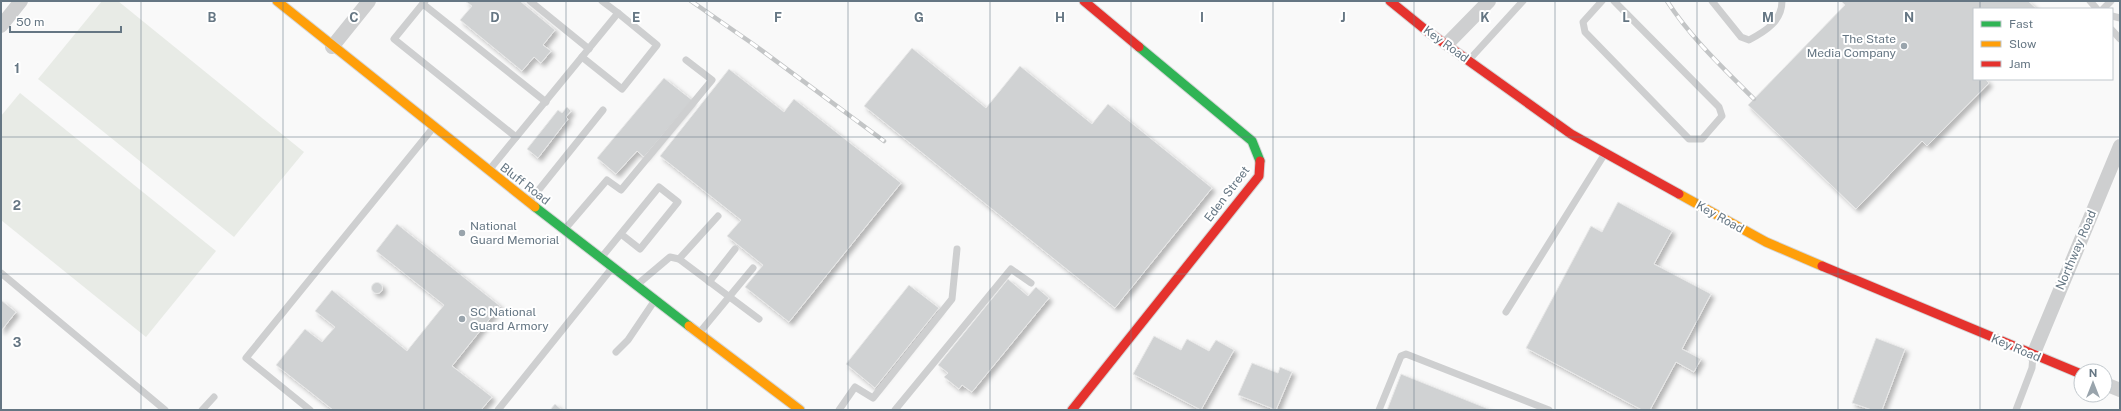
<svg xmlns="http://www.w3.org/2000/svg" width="2121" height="411" viewBox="0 0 2121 411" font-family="'Public Sans',sans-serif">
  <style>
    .green { fill: #e8ebe6 }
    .building { fill: #d0d2d3; stroke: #e8e8e8; filter: url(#shadow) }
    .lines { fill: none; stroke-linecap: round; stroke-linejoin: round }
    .fast-casing { stroke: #d5d6d7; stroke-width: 11 }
    .slow-casing { stroke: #d5d6d7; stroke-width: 11 }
    .jam-casing { stroke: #d5d6d7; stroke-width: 11 }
    .lane { stroke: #cecfd0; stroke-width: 7 }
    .street { stroke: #cecfd0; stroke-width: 14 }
    .fast { stroke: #30b455; stroke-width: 9 }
    .slow { stroke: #ff9f0a; stroke-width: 9 }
    .jam { stroke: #e5322d; stroke-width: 9 }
    .rail-casing { stroke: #c3c5c6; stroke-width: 4.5 }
    .rail { stroke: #fff; stroke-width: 3; stroke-dasharray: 9; stroke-linecap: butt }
    .grid { fill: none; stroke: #657683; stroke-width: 1; stroke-opacity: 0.55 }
    .poi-dot { fill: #99a4ac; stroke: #fff; stroke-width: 1.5 }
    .labels { text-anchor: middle; stroke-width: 4; stroke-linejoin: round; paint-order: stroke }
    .poi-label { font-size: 12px; fill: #657683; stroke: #fff; text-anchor: start }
    .street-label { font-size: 12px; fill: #657683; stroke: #fff }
    .grid-label { font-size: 13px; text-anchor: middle; font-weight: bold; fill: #657683; stroke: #fff; stroke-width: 4; stroke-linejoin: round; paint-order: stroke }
  </style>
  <defs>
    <filter id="shadow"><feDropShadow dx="3.5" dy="3.5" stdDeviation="2" flood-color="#0004"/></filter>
  </defs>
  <rect width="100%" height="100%" fill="#f9f9f9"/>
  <g class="green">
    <polygon points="102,1 118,1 304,152 234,237 38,79"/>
    <polygon points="20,93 216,251 146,337 1,220 1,116"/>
  </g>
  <g class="building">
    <polygon points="465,1 520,1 555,30 543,45 551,51 541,63 534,57 522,71 460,20 472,6"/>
    <polygon points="1841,1 2028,1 2037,9 1974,9 1974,79 1985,79 1989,83 1927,146 1922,141 1856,209 1748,105 1845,5"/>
    <polygon points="912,48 986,108 1020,66 1092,124 1108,104 1212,188 1115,308 864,106"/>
    <polygon points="729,69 784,112 794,99 901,183 789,322 745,287 763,265 727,236 741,220 660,156"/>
    <polygon points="664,78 692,100 644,157 637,151 616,174 597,158"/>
    <polygon points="567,107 571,111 566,117 568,119 538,158 527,149 558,110 562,113"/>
    <polygon points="1618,202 1672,231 1654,264 1711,294 1682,349 1701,359 1694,372 1676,362 1650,410 1642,410 1526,348 1591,226 1602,232"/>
    <polygon points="397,224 500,306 452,366 492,397 481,410 333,410 276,365 305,329 322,342 335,327 315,311 332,290 407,351 444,305 376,251"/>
    <polygon points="1008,279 1028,296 1036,287 1049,298 972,392 962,385 959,389 944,377 948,373 938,365"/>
    <circle cx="377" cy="288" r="5.5"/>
    <polygon points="909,285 939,308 875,388 846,364"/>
    <polygon points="1,300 16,312 1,331"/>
    <polygon points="1154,336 1181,350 1187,339 1209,351 1216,340 1234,350 1201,410 1133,374"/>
    <polygon points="1876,338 1905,349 1882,410 1872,410 1852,403"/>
    <polygon points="1252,363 1278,373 1280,367 1292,372 1276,410 1238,395"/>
    <polygon points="1401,374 1491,410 1387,410"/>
    <polygon points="555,404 562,410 550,410"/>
  </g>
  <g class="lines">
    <g class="fast-casing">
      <g id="fast">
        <polyline points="1139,47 1252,141 1260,161"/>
        <polyline points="535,207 689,326"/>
      </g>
    </g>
    <g class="slow-casing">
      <g id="slow">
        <polyline points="277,1 535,207"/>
        <polyline points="1679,194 1766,242 1822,266"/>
        <polyline points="689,326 800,410"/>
      </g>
    </g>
    <g class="jam-casing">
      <g id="jam">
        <polyline points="1084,1 1139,47"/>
        <polyline points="1390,1 1427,31 1571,134 1679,194"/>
        <polyline points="1822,266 2081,374"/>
        <polyline points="1072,410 1259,176 1260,161"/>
      </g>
    </g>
    <g class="lane">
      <polyline points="425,1 394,39 516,137"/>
      <polyline points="530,1 589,49"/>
      <polyline points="1602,1 1583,22 1585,32 1689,139 1702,139 1722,116 1719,107 1614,1"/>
      <path d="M1712,1L1741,37L1749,40C1766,31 1782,21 1782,1"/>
      <polyline points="2090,1 2097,9"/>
      <polyline points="423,4 546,102"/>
      <polyline points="2103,9 2111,1"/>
      <polyline points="2112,16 2120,18"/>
      <polyline points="2112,30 2120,39"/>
      <polyline points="582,57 622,89 657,45 618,13"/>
      <polyline points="1469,60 1523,1"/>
      <polyline points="490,169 618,13 602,1"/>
      <polyline points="529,202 603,110"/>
      <polyline points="565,229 607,180 621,190 712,80 686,60"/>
      <polyline points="601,258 659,187 678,202 640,249 621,234"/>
      <polyline points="679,259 759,319"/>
      <polyline points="1,273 165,410"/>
      <polyline points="709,282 735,249"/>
      <polyline points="638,284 670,257 679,259 718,216"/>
      <polyline points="1506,312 1604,155"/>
      <polyline points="700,332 753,268"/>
      <polyline points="616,352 628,340 655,300"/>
      <polyline points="202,410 214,397"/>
      <polyline points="310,410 246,358 433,128"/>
      <polyline points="498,410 612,268"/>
      <polyline points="839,410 855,387 873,398 952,299 957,249"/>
      <polyline points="895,410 1011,269 1031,283"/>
      <polyline points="1379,410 1401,356 1406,354 1549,410"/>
      <polyline points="2016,410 2032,368 2033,355"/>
    </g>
    <g class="street">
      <polyline points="1,26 21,1"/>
      <polyline points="1447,44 1489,1"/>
      <polyline points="332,47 369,1"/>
      <polyline points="2033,355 2120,146"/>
      <polyline points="2105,384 2120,390"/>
    </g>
    <use href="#fast" class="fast"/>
    <use href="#slow" class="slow"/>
    <use href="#jam" class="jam"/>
    <g class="rail-casing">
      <g id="rail">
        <polyline points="691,1 753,44 884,141"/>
        <path d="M1667,1C1691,38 1723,68 1754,99"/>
      </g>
    </g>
    <use href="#rail" class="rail"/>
  </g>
  <path class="grid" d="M141,1V410M283,1V410M424,1V410M566,1V410M707,1V410M848,1V410M990,1V410M1131,1V410M1273,1V410M1414,1V410M1555,1V410M1697,1V410M1838,1V410M1980,1V9M1980,79V410M1,137H2120M1,274H2120"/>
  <g class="poi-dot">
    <circle cx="1904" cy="46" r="4"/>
    <circle cx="462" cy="233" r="4"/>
    <circle cx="462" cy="319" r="4"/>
  </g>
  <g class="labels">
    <g class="poi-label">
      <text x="1896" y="43" text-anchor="end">The State<tspan x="1896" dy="14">Media Company</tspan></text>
      <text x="470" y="230">National<tspan x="470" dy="14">Guard Memorial</tspan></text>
      <text x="470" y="316">SC National<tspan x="470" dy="14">Guard Armory</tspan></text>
    </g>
    <g class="street-label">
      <text transform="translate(1446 44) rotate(36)" y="4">Key Road</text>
      <text transform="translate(525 184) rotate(38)" y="4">Bluff Road</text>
      <text transform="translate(1227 194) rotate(-53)" y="4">Eden Street</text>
      <text transform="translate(1720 217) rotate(29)" y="4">Key Road</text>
      <text transform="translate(2076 250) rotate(-67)" y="4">Northway Road</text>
      <text transform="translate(2016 348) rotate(23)" y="4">Key Road</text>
    </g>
  </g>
  <g class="grid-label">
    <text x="212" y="22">B</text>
    <text x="354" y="22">C</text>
    <text x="495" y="22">D</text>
    <text x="636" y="22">E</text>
    <text x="778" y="22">F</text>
    <text x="919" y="22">G</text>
    <text x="1060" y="22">H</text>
    <text x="1202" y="22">I</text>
    <text x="1343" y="22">J</text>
    <text x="1485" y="22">K</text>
    <text x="1626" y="22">L</text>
    <text x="1768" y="22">M</text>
    <text x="1909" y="22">N</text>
    <text x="17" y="73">1</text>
    <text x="17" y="210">2</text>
    <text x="17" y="347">3</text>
  </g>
  <rect width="2121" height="411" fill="none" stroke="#657683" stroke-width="4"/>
  <rect x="1973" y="8" width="140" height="72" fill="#ffffff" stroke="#c1c8cd"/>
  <rect x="1981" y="21" width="20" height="6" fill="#30b455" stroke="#c1c8cd"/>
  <text x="2009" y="28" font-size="12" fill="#657683">Fast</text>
  <rect x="1981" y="41" width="20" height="6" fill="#ff9f0a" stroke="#c1c8cd"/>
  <text x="2009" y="48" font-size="12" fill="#657683">Slow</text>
  <rect x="1981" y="61" width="20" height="6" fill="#e5322d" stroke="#c1c8cd"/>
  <text x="2009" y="68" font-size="12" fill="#657683">Jam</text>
  <g transform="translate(2093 383)"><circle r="19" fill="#ffffff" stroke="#c1c8cd"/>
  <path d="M0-3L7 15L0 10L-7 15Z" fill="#99a4ac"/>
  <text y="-6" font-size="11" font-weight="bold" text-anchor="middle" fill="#657683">N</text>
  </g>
  <path d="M10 26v6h111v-6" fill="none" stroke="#657683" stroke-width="2"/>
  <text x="16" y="26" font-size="12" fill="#657683" stroke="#ffffff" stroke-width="3" paint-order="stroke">50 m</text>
</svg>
